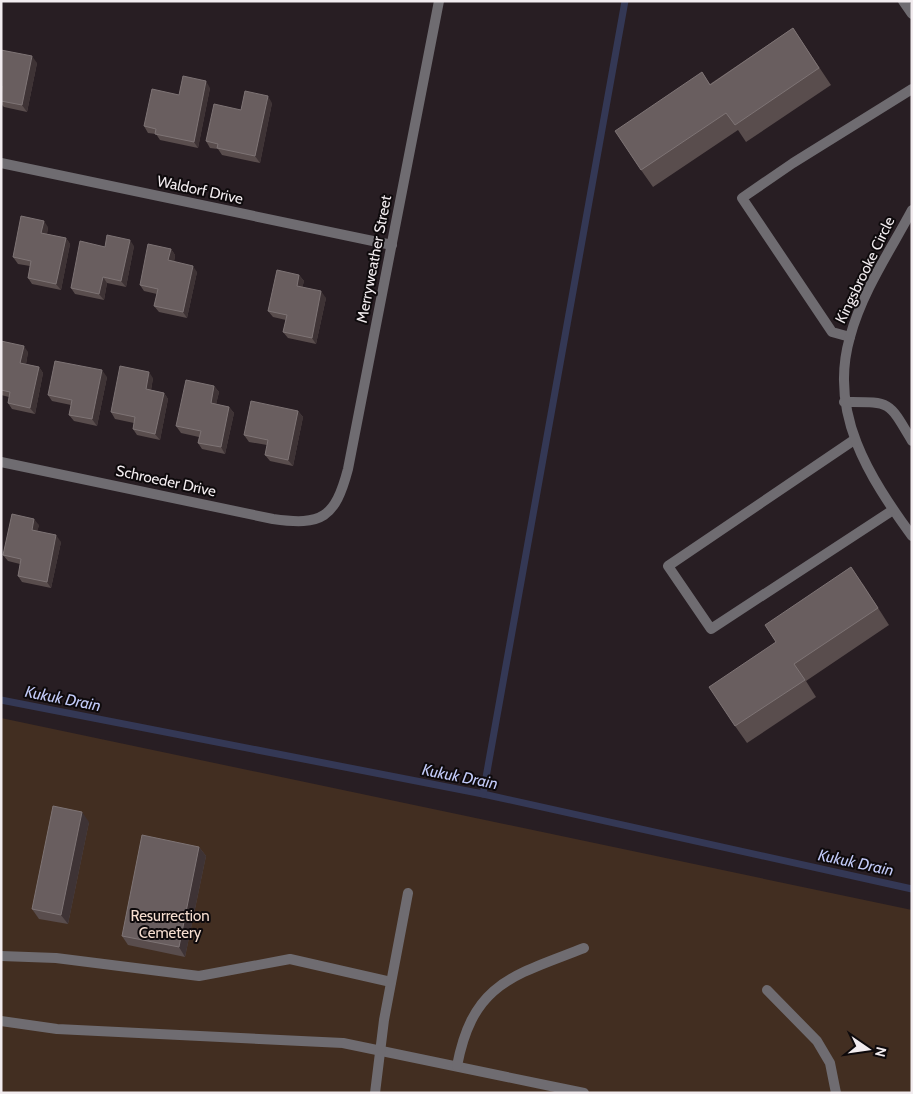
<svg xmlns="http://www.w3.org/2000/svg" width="913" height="1094" viewBox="0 0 913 1094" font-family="Cabin,sans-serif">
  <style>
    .green { fill: #422e21 }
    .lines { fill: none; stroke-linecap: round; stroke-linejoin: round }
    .stream { stroke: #343855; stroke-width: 7 }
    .lane { stroke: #6f6c71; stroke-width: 10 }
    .street { stroke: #6f6c71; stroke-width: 10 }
    .wall { fill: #594d4d }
    .shaded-wall { fill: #3e3335 }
    .building { fill: #695e5f; stroke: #7e7475 }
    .labels { text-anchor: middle; stroke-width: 4; stroke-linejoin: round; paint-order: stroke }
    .street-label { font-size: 15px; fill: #f2ecef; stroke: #0e0a0c }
    .park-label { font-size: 15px; fill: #f6ded0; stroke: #0e0a0c }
    .water-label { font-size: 16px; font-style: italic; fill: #c2caf8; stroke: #0e0a0c }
  </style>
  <rect width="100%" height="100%" fill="#281e23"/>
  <polygon class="green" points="1,718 912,910 912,1093 1,1093"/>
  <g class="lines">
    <g class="stream">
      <polyline points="1,700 483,794 912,889"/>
      <polyline points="483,794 625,1"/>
    </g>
    <g class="lane">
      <polyline points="903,1 912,14"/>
      <polyline points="850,337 832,332 742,198 793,163 912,89"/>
      <path d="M844,402C891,402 888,400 912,441"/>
      <polyline points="854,440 668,566 711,629 893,510"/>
      <polyline points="1,956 56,958 199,976 290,959 391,982"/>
      <polyline points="767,990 817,1041 830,1063 836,1093"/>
      <polyline points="1,1021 57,1029 343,1043 584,1093"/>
      <path d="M457,1066C473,982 513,976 584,948"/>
      <polyline points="375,1093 384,1020 408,893"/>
    </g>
    <g class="street">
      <polyline points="1,163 392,245"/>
      <path d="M912,210C890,251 862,292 850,337C828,413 869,477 912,536"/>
      <path d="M1,462L273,519C322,526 335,518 348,469L439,1"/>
    </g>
  </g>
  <g class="wall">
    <polygon points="793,28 831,85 746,142 738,130 653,187 641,170 702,72 710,84"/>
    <polygon points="1,50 37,63 27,112 4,107 1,104"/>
    <polygon points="210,88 198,148 160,140 156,134 148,133 144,126 179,95"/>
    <polygon points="272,103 260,163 222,155 218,149 210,148 206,141"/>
    <polygon points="48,227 47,234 66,238 70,244 61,290 32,284 28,278 30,266 18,264 13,257"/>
    <polygon points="134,246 126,287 107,283 104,300 75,294 71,288"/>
    <polygon points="171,249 175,255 174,262 197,272 187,318 159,312 154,306 157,294 144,291 140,285"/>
    <polygon points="299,275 304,281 302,288 326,298 316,344 288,338 283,332 286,320 273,317 268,311"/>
    <polygon points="1,341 28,352 26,364 39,367 43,373 35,414 12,409 8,403 9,397 1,395"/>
    <polygon points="107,377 97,426 74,421 69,415 71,405 52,401 48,395"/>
    <polygon points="153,378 151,390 164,393 168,399 160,440 137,435 133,429 134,423 115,419 111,412"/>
    <polygon points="214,386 219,392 216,404 229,407 234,413 225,454 202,449 198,443 199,437 181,433 176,426"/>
    <polygon points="298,411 303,417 293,466 270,461 265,455 267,445 249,442 244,435"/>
    <polygon points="39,525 37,531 61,542 51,588 22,582 18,576 20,564 8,561 3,555"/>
    <polygon points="863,584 889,625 806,681 816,697 747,743 735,726"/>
    <polygon points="89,822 68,924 39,919 32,909"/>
    <polygon points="199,847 206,856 185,957 128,945 122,936"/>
  </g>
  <g class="shaded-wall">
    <polygon points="32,56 37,63 27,112 22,105"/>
    <polygon points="206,81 210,88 198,148 194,142"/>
    <polygon points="268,96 272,103 260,163 255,156"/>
    <polygon points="44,221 48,227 46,239 41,233"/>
    <polygon points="66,238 70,244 61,290 56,284"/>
    <polygon points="130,240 134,246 126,287 121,281"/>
    <polygon points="171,249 175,255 173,267 168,260"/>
    <polygon points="193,266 197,272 187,318 183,312"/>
    <polygon points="299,275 304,281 301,293 297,286"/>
    <polygon points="103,277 107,283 104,300 99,294"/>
    <polygon points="321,291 326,298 316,344 312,338"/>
    <polygon points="24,346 28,352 25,370 20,363"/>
    <polygon points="39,367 43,373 35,414 30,408"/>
    <polygon points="102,370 107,377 97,426 92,419"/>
    <polygon points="149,372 153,378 150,396 146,389"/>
    <polygon points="214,386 219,392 215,409 211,403"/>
    <polygon points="164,393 168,399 160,440 155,434"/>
    <polygon points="229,407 234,413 225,454 221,447"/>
    <polygon points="298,411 303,417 293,466 288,460"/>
    <polygon points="34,519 39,525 36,537 32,530"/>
    <polygon points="56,535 61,542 51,588 47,582"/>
    <polygon points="851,567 863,584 889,625 878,608"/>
    <polygon points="82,812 89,822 68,924 61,915"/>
    <polygon points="199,847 206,856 185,957 179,947"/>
  </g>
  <g class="building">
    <polygon points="793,28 819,68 735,125 726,113 641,170 615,131 702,72 710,85"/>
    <polygon points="1,50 32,56 22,105 1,101 2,86 1,86"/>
    <polygon points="183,76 206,81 194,142 155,134 156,129 144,126 152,89 179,95"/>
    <polygon points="245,91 268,96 255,156 217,148 218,144 206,141 214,104 241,110"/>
    <polygon points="21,216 44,221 41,233 66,238 56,284 28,278 31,261 13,257"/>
    <polygon points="107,235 130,240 121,281 103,277 99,294 71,288 80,241 105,247"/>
    <polygon points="148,244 171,249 168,260 193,266 183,312 154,306 158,289 140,285"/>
    <polygon points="277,270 299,275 297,286 321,291 312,338 283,332 287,315 268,311"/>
    <polygon points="1,341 24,346 20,363 39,367 30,408 8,403 10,392 1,390"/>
    <polygon points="55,361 102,370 92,419 69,415 72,400 48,395"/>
    <polygon points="120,366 149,372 146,389 164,393 155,434 133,429 135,417 111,412"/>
    <polygon points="186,380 214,386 211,403 229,407 221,447 198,443 201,431 176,426"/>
    <polygon points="251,401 298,411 288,460 265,455 268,440 244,435"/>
    <polygon points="12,514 34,519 32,530 56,535 47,582 18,576 21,559 3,555"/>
    <polygon points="851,567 878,608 794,664 805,680 735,726 709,687 776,642 765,625"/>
    <polygon points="53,806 82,812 61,915 32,909"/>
    <polygon points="142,835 199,847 179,947 122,936"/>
  </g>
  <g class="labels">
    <g class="street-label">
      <text transform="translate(200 190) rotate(12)" y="5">Waldorf Drive</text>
      <text transform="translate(374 259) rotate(-79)" y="5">Merryweather Street</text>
      <text transform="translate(865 270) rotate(-64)" y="5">Kingsbrooke Circle</text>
      <text transform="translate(166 481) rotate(12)" y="5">Schroeder Drive</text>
    </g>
    <g class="park-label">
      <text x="170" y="921">Resurrection<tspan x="170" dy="17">Cemetery</tspan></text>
    </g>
    <g class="water-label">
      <text transform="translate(63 698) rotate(11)" y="6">Kukuk Drain</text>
      <text transform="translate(460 776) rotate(11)" y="6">Kukuk Drain</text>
      <text transform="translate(856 862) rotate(12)" y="6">Kukuk Drain</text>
    </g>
  </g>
  <rect width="913" height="1094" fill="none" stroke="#f2ecef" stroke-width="5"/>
  <g transform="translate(868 1049) rotate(103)" stroke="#0e0a0c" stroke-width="4" paint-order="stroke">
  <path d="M0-4L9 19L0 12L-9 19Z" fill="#f2ecef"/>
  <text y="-8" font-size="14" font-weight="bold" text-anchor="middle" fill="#f2ecef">N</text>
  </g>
</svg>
